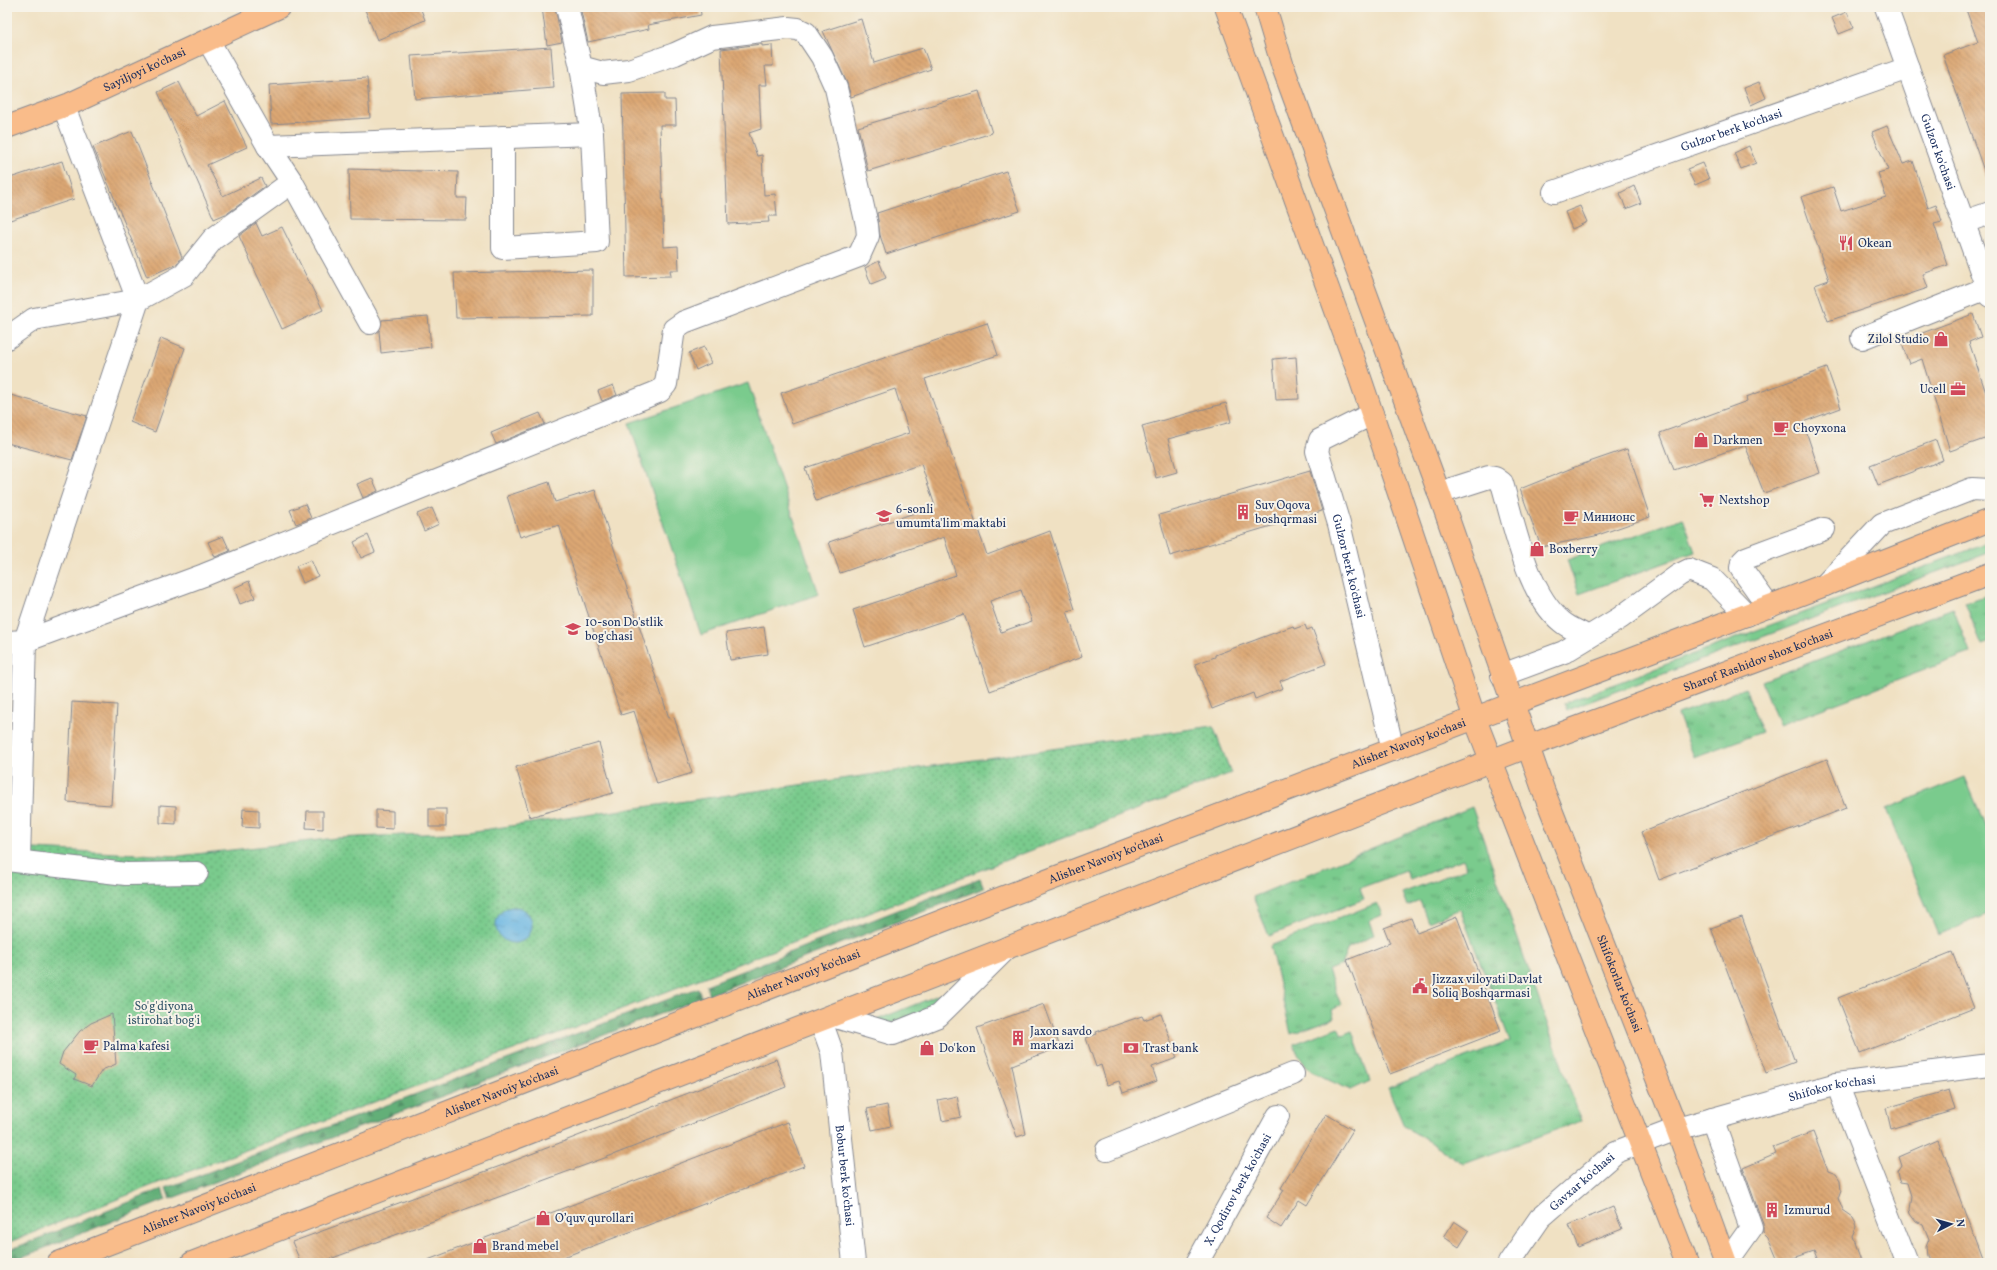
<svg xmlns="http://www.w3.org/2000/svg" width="1997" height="1270" viewBox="0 0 1997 1270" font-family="Vollkorn,serif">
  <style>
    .grass { fill: url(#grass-tufts); stroke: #4a7d76 }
    .forest { fill: url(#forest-firs); stroke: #3f6f6b }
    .park { fill: url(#park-dots); stroke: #4a7d76 }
    .garden { fill: #7acb8d; stroke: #4a7d76 }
    .water { fill: url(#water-ripples); stroke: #4272a0 }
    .building { fill: url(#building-back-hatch); fill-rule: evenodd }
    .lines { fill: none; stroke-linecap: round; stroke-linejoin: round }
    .minor-casing { stroke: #868890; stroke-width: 24 }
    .major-casing { stroke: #868890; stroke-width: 24 }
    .minor { stroke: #fff; stroke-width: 22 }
    .major { stroke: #f9bc8a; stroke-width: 22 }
    .labels { text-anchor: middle; stroke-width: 4; stroke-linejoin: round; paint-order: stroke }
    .street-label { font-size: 12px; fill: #1b2f5e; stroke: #f7f3e8 }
    .poi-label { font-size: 12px; fill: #1b2f5e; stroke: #f7f3e8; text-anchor: start }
    .park-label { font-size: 12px; fill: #33566a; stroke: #f7f3e8 }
  </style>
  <defs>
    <pattern id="grass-tufts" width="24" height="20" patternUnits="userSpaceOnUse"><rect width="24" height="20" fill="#7acb8d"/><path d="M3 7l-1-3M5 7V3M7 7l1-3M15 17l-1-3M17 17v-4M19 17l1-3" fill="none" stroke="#63a576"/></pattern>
    <pattern id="forest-firs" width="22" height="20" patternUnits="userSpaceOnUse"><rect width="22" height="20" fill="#63af78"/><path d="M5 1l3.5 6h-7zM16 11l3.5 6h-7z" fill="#518f66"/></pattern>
    <pattern id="park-dots" width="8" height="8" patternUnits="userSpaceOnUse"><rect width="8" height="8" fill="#7acb8d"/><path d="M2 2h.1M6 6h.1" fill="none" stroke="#63a576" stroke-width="1.8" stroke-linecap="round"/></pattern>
    <pattern id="water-ripples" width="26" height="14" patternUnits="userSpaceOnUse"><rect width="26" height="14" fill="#68b5e2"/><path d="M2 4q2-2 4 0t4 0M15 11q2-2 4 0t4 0" fill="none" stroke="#5594ba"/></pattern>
    <pattern id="building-back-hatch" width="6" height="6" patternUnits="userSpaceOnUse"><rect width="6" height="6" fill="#dca773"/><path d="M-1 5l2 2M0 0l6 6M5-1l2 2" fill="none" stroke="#b28862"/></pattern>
  </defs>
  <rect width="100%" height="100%" fill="#f7f3e8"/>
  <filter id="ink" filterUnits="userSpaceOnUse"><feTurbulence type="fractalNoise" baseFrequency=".025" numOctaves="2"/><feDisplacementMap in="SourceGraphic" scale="8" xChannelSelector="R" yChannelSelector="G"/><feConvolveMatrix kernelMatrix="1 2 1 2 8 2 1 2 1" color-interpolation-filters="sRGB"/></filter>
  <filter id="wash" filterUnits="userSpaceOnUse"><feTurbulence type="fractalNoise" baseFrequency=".012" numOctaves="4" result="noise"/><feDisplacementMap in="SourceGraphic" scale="16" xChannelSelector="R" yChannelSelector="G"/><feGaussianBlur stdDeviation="0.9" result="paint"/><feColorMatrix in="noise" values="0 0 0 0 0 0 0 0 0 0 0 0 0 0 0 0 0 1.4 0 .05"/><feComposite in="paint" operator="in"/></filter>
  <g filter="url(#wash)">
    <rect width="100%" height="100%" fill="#f0e1c3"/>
    <g class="grass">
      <polygon points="1683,518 1695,552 1579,594 1567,560"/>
      <polygon points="1990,542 1990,552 1567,710 1564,703"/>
      <polygon points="1990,594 1990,642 1982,645 1965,603"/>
      <polygon points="1953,608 1970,653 1779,725 1762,681"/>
      <polygon points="1745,688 1762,732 1694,757 1678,714"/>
      <polygon points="1472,807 1581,1121 1464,1164 1404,1126 1388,1088 1510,1041 1460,909 1428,922 1420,901 1407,906 1402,893 1467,868 1463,859 1410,880 1406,871 1360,888 1364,899 1269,936 1253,897"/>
      <polygon points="1377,903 1382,915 1369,921 1374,935 1348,948 1341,965 1328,970 1341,1005 1332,1010 1334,1018 1291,1034 1270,946"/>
      <polygon points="946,992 934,1008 894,1023 874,1021"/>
      <path d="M1338,1027L1342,1035L1352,1031L1370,1081L1351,1090C1325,1078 1303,1073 1294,1044Z"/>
    </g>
    <g class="forest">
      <polygon points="980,878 984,888 709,995 706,985"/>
      <polygon points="698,988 702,998 170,1199 166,1188"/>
      <polygon points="162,1189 166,1200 7,1263 7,1251"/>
    </g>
    <polygon class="park" points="1213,726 1231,773 575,1027 163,1181 7,1243 7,846 35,849 179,856 336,838 468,832"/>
    <g class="garden">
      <polygon points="748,383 819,594 701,635 629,423"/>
      <polygon points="1965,777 1990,837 1990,913 1938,935 1886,809"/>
    </g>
    <circle class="water" cx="514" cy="925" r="18"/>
    <g id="blocks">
      <g class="building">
        <polygon points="364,7 420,7 425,20 377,40"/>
        <polygon points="542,7 555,7 562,42 547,45"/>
        <polygon points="580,7 619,7 620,11 640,7 700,7 701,15 648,25 649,29 588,42"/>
        <polygon points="1965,7 1990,7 1990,181 1988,182 1943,55 1978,42"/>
        <polygon points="1847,12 1854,28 1839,34 1832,18"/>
        <polygon points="861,19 874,63 923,48 931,69 851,97 847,83 823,31"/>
        <polygon points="762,44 762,46 772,45 773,66 765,66 767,85 759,85 761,129 749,133 757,156 762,155 764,195 775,194 777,216 768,216 769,222 728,224 721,49"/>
        <polygon points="551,47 554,88 415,99 411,56"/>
        <polygon points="367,78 370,118 271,124 269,85"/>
        <polygon points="179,82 196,116 225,101 247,147 207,165 223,196 261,178 265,186 228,213 214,219 158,92"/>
        <polygon points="1759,82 1766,98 1751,105 1744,88"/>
        <polygon points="979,91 992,133 868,171 858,127"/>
        <polygon points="665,93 665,100 675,100 676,125 660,125 664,247 678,246 679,270 670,270 671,276 626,277 622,94"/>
        <polygon points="1887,126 1903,164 1913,161 1928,208 1936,205 1942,222 1934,224 1948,265 1923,274 1928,288 1828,321 1815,285 1829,280 1801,197 1833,187 1841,211 1886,197 1878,173 1888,170 1872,132"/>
        <polygon points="132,131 182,257 177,264 147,277 93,147"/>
        <polygon points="1749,146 1756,163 1741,169 1734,153"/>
        <polygon points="62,161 74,199 7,221 7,179"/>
        <polygon points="1702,163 1709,179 1695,185 1687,169"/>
        <polygon points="349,169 458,172 457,198 467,198 466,220 350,219"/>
        <polygon points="1006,171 1020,211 886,254 880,235 877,213"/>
        <polygon points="1634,186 1641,203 1626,209 1620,193"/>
        <polygon points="1580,206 1587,222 1572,229 1565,212"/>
        <polygon points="256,223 262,236 282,227 323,310 282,329 239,236"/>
        <polygon points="879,261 886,278 871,284 865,268"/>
        <polygon points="593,270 593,316 456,318 454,273"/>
        <polygon points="1973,314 1981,337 1969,342 1990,405 1990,437 1950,451 1922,359 1909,364 1901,341"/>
        <polygon points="428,316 431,347 381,353 379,331 382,320"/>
        <path d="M987,323L998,355L925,379L987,555L1050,531L1075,609L1067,611L1082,657L990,691L964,614L865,647L853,610L956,575L944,537L840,573L829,542L935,506L921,464L816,501L805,468L909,433L895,389L792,424L781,393ZM1021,590L1032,621L1001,632L990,601Z"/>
        <polygon points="161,338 185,348 155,432 130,422"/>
        <polygon points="704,347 711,363 696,370 689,353"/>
        <polygon points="1296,357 1299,399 1276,400 1273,359"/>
        <polygon points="1827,368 1841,408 1803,422 1820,473 1764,493 1745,445 1674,470 1660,433 1747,401 1746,397"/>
        <polygon points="613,385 617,395 602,401 598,391"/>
        <polygon points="7,394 87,416 72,460 7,443"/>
        <polygon points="1226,403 1231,422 1168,439 1177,472 1156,478 1142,426"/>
        <polygon points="540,413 545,424 496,444 491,433"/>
        <polygon points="1936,440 1943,460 1878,485 1870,465"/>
        <polygon points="1627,449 1650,517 1595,536 1541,547 1520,489 1572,468"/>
        <polygon points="1310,471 1322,511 1170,556 1159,515"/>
        <polygon points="372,478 378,491 363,498 357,484"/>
        <polygon points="549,482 555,502 595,490 669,718 674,717 692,773 657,784 634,711 621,715 559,525 520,537 507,496"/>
        <polygon points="305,504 311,518 296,524 290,510"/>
        <polygon points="432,508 439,524 424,531 417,514"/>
        <polygon points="368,535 375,552 361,558 354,542"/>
        <polygon points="223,536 230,551 215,557 208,542"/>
        <polygon points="311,560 318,576 303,583 296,566"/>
        <polygon points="249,581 255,598 240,604 234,588"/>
        <polygon points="1305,625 1307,630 1312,628 1326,664 1280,681 1283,688 1255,699 1253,693 1212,709 1195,664 1215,657 1215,655 1293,626 1294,629"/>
        <polygon points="764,627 768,654 730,660 726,633"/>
        <polygon points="72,702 117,705 111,805 67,802"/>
        <polygon points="599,743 613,793 530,817 516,767"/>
        <polygon points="1827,759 1846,808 1659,880 1641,832"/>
        <polygon points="160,805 176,806 176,824 160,823"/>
        <polygon points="243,809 259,810 259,828 242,827"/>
        <rect x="429" y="809" width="17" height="18"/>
        <polygon points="376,810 393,811 393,829 376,828"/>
        <polygon points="307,811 323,811 323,829 306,828"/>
        <polygon points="1457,917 1501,1031 1390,1074 1347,960 1390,943 1384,928 1411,918 1417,933"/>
        <polygon points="1742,917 1795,1062 1766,1073 1711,928"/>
        <polygon points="1952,952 1974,1008 1860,1053 1838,998"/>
        <polygon points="1044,1004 1060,1047 1012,1065 1026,1134 1017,1137 977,1028"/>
        <polygon points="112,1014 116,1064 102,1070 92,1086 74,1079 76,1075 59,1064 63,1052 80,1031 91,1023"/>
        <polygon points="1161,1014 1177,1058 1152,1067 1157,1081 1123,1093 1119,1081 1107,1085 1101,1065 1096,1067 1086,1038 1097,1034 1096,1032 1142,1016 1144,1020"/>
        <polygon points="776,1059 786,1087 610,1156 319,1263 301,1263 292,1242 503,1165"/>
        <polygon points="1949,1090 1955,1110 1891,1129 1886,1108"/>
        <polygon points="957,1096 961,1117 942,1121 938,1100"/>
        <polygon points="887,1105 891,1126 872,1130 867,1109"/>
        <polygon points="1326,1114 1353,1130 1307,1205 1299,1200 1281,1228 1266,1218 1284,1190 1281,1188"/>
        <polygon points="788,1122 804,1166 548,1263 420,1263"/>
        <polygon points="1813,1132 1828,1171 1836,1174 1840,1180 1841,1190 1838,1198 1843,1211 1853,1218 1856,1224 1857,1229 1853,1238 1862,1263 1819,1263 1814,1251 1779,1263 1768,1237 1763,1232 1763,1224 1743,1168 1776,1154 1773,1147"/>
        <polygon points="1938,1140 1984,1263 1936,1263 1930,1261 1927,1256 1926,1247 1929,1239 1923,1224 1917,1221 1911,1213 1910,1208 1912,1196 1908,1183 1901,1182 1899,1177 1898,1172 1902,1166 1899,1157"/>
        <polygon points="1613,1207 1622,1229 1578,1247 1569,1225"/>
        <polygon points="1454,1221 1469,1231 1459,1247 1444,1237"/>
      </g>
    </g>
  </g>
  <g filter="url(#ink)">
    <use href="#blocks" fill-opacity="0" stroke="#868890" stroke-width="1"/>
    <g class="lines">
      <g class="minor-casing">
        <g id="minor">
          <path id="s1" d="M1886,7L1990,296"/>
          <polyline points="208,40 268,146 292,182 370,323"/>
          <polyline points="503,137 503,248 597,242 592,134 581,67"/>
          <polyline points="268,146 592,134"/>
          <path id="s2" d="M1554,192L1908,68"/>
          <polyline points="1964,222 1990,213"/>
          <polyline points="7,338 34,319 138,300 184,275 213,239 292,182"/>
          <polyline points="1862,338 1987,288"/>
          <path id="s3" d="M1372,414L1320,440L1317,451L1339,524L1393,750"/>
          <path d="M1439,493L1489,477L1495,478L1502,483C1514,524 1527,594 1562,622C1569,628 1580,632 1588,637"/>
          <polyline points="1825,585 1882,524 1972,489 1990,490"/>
          <polyline points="1769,607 1741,568 1742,562 1746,558 1824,529"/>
          <polyline points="25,641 204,575 660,391 666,384 674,329 684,322 859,256 868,236 867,225 836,88 822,57 806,33 798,29 788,28 712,37 675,54 629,70 603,73 581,67 567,7"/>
          <polyline points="25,641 138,300 64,107"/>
          <polyline points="7,642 25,641 19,861"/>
          <polyline points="1502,675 1564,652 1620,618 1679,575 1689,570 1712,579 1747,615"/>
          <polyline points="7,860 126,874 197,873"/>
          <polyline points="832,1016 893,1034 938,1016 1007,948"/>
          <path id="s4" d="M821,1021L832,1052L854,1263"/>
          <polyline points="1837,1084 1907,1263"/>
          <polyline points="1712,1119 1751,1228 1726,1263"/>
          <polyline points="1107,1150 1293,1074"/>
          <path id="s5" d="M1197,1263L1278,1116"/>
          <path id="s6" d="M1509,1263L1540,1218L1616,1152L1677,1129L1837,1084L1990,1065"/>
        </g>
      </g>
      <g class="major-casing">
        <g id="major">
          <polyline points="1226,7 1356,366 1475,719 1687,1263"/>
          <path id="s7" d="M1265,7L1283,67L1439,493L1544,792L1677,1129L1726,1263"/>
          <path id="s8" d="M7,127L70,104L279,7"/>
          <path id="s9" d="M58,1263L991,902L1825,585L1990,520"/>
          <path id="s10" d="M192,1263L1563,733L1990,574"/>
        </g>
      </g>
      <use href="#minor" class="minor"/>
      <use href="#major" class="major"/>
    </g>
  </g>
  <defs>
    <g id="restaurant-bare" transform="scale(1.2)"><path d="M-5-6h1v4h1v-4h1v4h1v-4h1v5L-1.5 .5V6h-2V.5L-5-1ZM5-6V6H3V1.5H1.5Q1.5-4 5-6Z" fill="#d1495b" stroke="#f7f3e8" stroke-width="2.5" paint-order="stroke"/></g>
    <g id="shop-bare" transform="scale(1.2)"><path d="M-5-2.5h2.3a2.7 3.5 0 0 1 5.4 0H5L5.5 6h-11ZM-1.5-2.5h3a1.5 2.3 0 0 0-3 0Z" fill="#d1495b" stroke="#f7f3e8" stroke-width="2.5" paint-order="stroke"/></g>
    <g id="office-bare" transform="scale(1.2)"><path d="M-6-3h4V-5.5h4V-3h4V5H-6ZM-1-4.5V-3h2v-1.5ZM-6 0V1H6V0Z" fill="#d1495b" stroke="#f7f3e8" stroke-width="2.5" paint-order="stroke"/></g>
    <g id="cafe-bare" transform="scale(1.2)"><path d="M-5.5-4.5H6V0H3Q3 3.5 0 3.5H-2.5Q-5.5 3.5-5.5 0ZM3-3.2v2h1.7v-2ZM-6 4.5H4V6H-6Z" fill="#d1495b" stroke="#f7f3e8" stroke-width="2.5" paint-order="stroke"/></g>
    <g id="supermarket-bare" transform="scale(1.2)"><path d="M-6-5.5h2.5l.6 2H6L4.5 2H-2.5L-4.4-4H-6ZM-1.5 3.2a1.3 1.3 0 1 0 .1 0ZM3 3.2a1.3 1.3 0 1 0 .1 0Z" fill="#d1495b" stroke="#f7f3e8" stroke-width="2.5" paint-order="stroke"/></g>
    <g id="building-bare" transform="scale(1.2)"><path d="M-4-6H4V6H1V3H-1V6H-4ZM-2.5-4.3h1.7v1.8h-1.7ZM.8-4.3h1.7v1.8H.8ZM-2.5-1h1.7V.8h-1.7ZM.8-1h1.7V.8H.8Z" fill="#d1495b" stroke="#f7f3e8" stroke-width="2.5" paint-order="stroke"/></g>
    <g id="school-bare" transform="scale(1.2)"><path d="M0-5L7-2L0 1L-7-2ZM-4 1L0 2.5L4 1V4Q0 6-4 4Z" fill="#d1495b" stroke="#f7f3e8" stroke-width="2.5" paint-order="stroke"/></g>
    <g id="civic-bare" transform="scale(1.2)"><path d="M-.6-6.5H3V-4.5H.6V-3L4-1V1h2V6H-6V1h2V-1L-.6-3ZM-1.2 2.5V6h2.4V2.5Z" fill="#d1495b" stroke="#f7f3e8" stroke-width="2.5" paint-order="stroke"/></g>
    <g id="bank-bare" transform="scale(1.2)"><path d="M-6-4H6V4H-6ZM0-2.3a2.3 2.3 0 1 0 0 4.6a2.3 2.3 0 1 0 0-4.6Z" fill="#d1495b" stroke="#f7f3e8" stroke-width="2.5" paint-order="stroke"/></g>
  </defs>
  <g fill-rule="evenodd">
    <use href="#restaurant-bare" x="1846" y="243"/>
    <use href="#shop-bare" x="1941" y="339"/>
    <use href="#office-bare" x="1958" y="389"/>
    <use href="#cafe-bare" x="1781" y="428"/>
    <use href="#shop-bare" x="1701" y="440"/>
    <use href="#supermarket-bare" x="1707" y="500"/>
    <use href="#building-bare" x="1243" y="512"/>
    <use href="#school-bare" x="884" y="516"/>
    <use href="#cafe-bare" x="1571" y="517"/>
    <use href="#shop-bare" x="1537" y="549"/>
    <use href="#school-bare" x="573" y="629"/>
    <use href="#civic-bare" x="1420" y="986"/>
    <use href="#building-bare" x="1018" y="1038"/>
    <use href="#cafe-bare" x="91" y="1046"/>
    <use href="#shop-bare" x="927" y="1048"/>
    <use href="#bank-bare" x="1131" y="1048"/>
    <use href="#building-bare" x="1772" y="1210"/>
    <use href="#shop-bare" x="543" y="1218"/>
    <use href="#shop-bare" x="480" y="1246"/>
  </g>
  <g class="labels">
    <g class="street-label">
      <text dy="4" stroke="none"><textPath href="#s8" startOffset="149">Sayiljoyi ko'chasi</textPath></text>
      <text dy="4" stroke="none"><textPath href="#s2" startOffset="188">Gulzor berk ko'chasi</textPath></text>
      <text dy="4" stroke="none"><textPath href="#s1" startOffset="154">Gulzor ko'chasi</textPath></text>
      <text dy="4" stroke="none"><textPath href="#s3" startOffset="189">Gulzor berk ko'chasi</textPath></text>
      <text dy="4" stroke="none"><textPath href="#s10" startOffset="1678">Sharof Rashidov shox ko'chasi</textPath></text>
      <text dy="4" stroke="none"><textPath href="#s9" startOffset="1447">Alisher Navoiy ko'chasi</textPath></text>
      <text dy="4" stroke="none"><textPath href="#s9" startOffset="1123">Alisher Navoiy ko'chasi</textPath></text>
      <text dy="4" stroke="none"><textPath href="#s9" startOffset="799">Alisher Navoiy ko'chasi</textPath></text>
      <text dy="4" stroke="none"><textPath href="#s7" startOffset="1039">Shifokorlar ko'chasi</textPath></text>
      <text dy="4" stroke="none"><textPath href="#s6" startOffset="381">Shifokor ko'chasi</textPath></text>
      <text dy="4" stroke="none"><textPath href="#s9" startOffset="475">Alisher Navoiy ko'chasi</textPath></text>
      <text dy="4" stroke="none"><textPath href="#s4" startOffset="157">Bobur berk ko'chasi</textPath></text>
      <text dy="4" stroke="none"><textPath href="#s6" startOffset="110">Gavxar ko'chasi</textPath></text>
      <text dy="4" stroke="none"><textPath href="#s5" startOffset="84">X. Qodirov berk ko'chasi</textPath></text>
      <text dy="4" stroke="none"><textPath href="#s9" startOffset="151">Alisher Navoiy ko'chasi</textPath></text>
    </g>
    <g class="poi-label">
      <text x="1858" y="247">Okean</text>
      <text x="1929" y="343" text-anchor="end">Zilol Studio</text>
      <text x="1946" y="393" text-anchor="end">Ucell</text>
      <text x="1793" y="432">Choyxona</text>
      <text x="1713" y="444">Darkmen</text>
      <text x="1719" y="504">Nextshop</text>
      <text x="1255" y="509">Suv Oqova<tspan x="1255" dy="14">boshqrmasi</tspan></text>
      <text x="896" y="513">6-sonli<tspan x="896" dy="14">umumta'lim maktabi</tspan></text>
      <text x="1583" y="521">Минионс</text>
      <text x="1549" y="553">Boxberry</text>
      <text x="585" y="626">10-son Do'stlik<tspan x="585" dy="14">bog'chasi</tspan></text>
      <text x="1432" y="983">Jizzax viloyati Davlat<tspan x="1432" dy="14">Soliq Boshqarmasi</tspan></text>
      <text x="1030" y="1035">Jaxon savdo<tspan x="1030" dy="14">markazi</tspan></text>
      <text x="103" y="1050">Palma kafesi</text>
      <text x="939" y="1052">Do'kon</text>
      <text x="1143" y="1052">Trast bank</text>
      <text x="1784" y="1214">Izmurud</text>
      <text x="555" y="1222">O’quv qurollari</text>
      <text x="492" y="1250">Brand mebel</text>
    </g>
    <g class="park-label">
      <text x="164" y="1010">So'g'diyona<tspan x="164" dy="14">istirohat bog'i</tspan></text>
    </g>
  </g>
  <rect width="1997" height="1270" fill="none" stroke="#f7f3e8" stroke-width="24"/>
  <g transform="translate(1951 1224) rotate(84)" stroke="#f7f3e8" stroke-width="3" paint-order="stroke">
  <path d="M0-3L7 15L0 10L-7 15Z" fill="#1b2f5e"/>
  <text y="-6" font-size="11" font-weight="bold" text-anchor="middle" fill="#1b2f5e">N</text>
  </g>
</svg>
